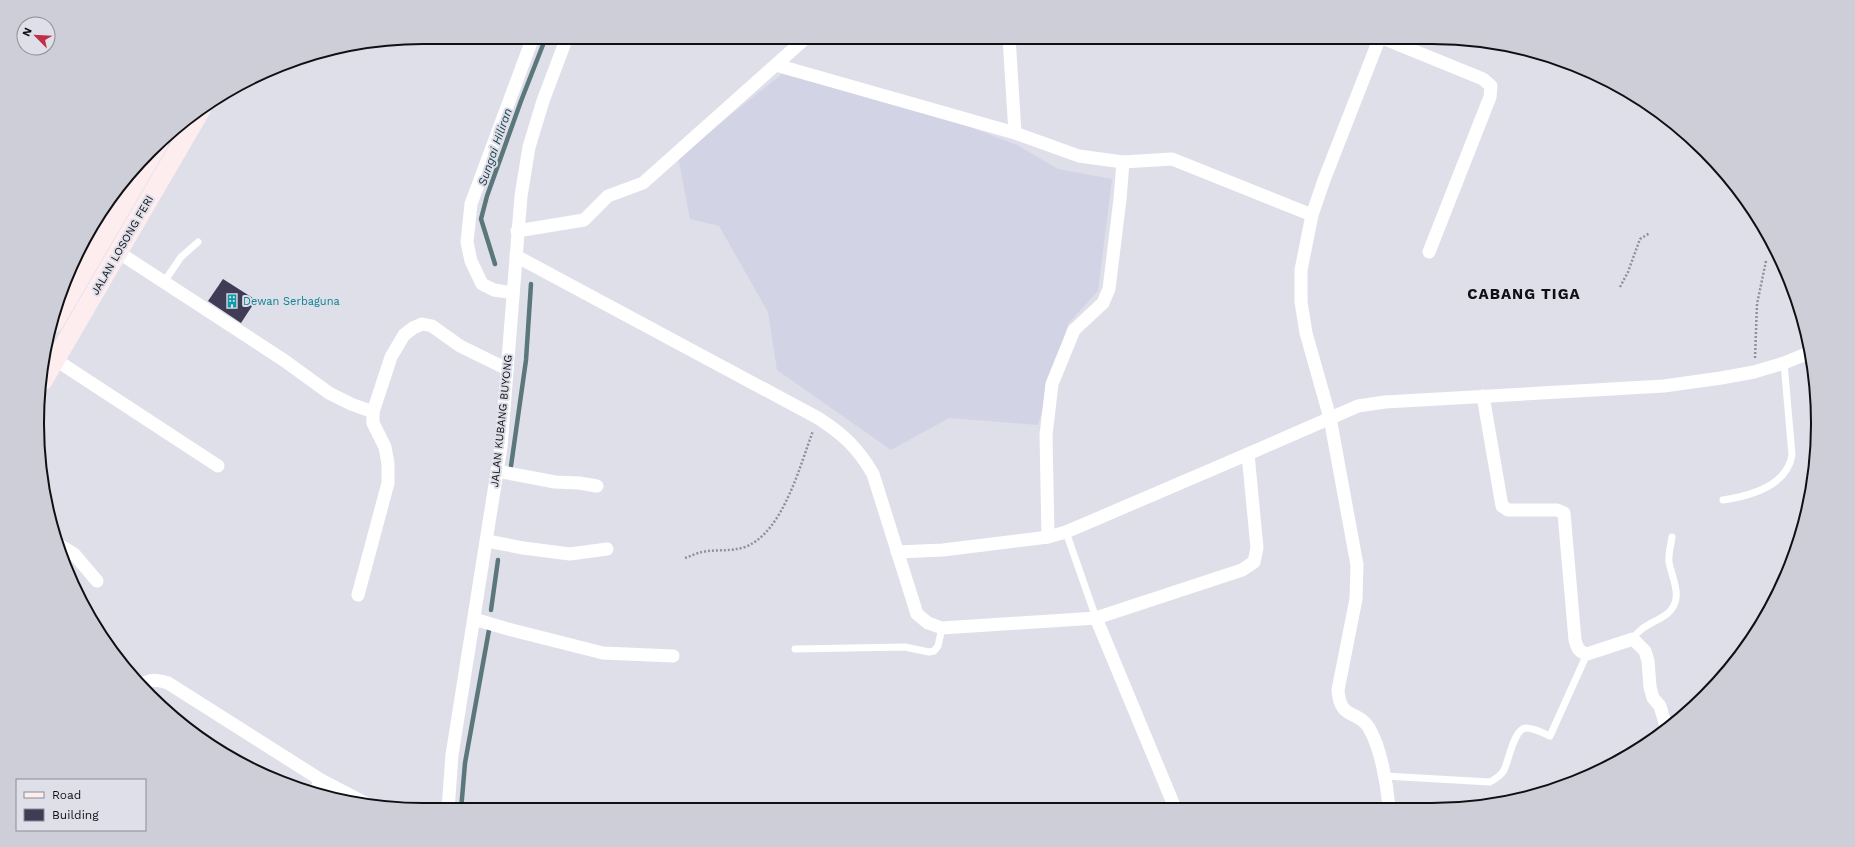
<svg xmlns="http://www.w3.org/2000/svg" width="1855" height="847" viewBox="0 0 1855 847" font-family="'Work Sans',sans-serif">
  <style>
    .built { fill: #d2d3e5 }
    .lines { fill: none; stroke-linecap: round; stroke-linejoin: round }
    .stream { stroke: #5b777c; stroke-width: 4.5 }
    .building { fill: #413c56 }
    .path { stroke: #8f9098; stroke-width: 2.5; stroke-dasharray: 2 2; stroke-linecap: butt }
    .lane { stroke: #fff; stroke-width: 7 }
    .street { stroke: #fff; stroke-width: 13 }
    .secondary { stroke: #feedee; stroke-width: 19 }
    .labels { text-anchor: middle; stroke-width: 4; stroke-linejoin: round; paint-order: stroke }
    .street-label { font-size: 11px; fill: #0f1013; stroke: #dfdfea }
    .culture-label { font-size: 11px; fill: #0d838f; stroke: #dfdfea; text-anchor: start }
    .water-label { font-size: 12px; font-style: italic; fill: #153c42; stroke: #dfdfea }
    .district-label { font-size: 15px; font-weight: bold; letter-spacing: 1px; fill: #0f1013; stroke: #dfdfea }
    .rim { fill: none; stroke: #0f1013; stroke-width: 2 }
  </style>
  <rect width="100%" height="100%" fill="#dfdfea"/>
  <polygon class="built" points="782,74 944,117 1017,145 1058,169 1112,179 1098,291 1068,324 1038,425 949,418 891,450 777,370 768,312 719,226 690,219 678,157"/>
  <g class="lines">
    <g class="stream">
      <polyline points="495,264 481,219 487,196 521,101 546,37"/>
      <polyline points="511,466 526,360 531,284"/>
      <polyline points="491,610 498,560"/>
      <polyline points="461,810 465,763 489,630"/>
    </g>
  </g>
  <polygon class="building" points="223,279 256,300 241,323 208,301"/>
  <g class="lines">
    <g class="path">
      <polyline points="1620,287 1628,272 1640,239 1650,233"/>
      <polyline points="1755,358 1757,304 1766,261"/>
      <path d="M685,558C691,556 697,553 702,552C717,549 729,552 745,547C783,533 800,465 813,431"/>
    </g>
    <g class="lane">
      <polyline points="164,282 181,257 198,242"/>
      <path d="M1723,500C1750,496 1787,486 1792,455L1784,363"/>
      <polyline points="1066,532 1096,618"/>
      <path d="M1633,639C1641,625 1655,623 1667,614C1685,599 1672,579 1669,562C1668,554 1671,545 1672,537"/>
      <polyline points="795,649 905,647 929,652 934,651 938,646 942,628"/>
      <path d="M1385,776L1490,782C1495,779 1501,776 1504,770C1509,760 1514,728 1526,728C1534,728 1543,733 1550,736L1587,654"/>
    </g>
    <g class="street">
      <polyline points="1009,37 1015,133"/>
      <path d="M1380,37L1324,180L1312,215L1301,270V302L1306,333L1330,418L1357,565L1356,599L1338,690C1340,721 1358,709 1369,728C1381,748 1387,785 1389,807"/>
      <polyline points="1380,37 1483,79 1491,86 1490,97 1429,252"/>
      <polyline points="776,65 1015,133 1079,156 1123,162 1172,159 1312,215"/>
      <polyline points="89,230 104,237"/>
      <polyline points="517,231 584,220 608,196 643,183 807,37"/>
      <polyline points="118,252 285,361 329,393 351,404 373,412"/>
      <path d="M516,256L818,418C843,434 858,448 873,474L917,614L928,623L942,628L1096,618L1242,570L1254,562L1257,548L1248,454L1358,406L1385,402L1664,386L1721,378L1754,372L1784,363L1811,352"/>
      <polyline points="513,293 494,290 482,284 471,261 467,242 471,204 533,37"/>
      <polyline points="56,360 218,466"/>
      <path d="M1483,396L1502,506L1508,510H1557L1564,513L1575,640C1577,648 1579,652 1587,654L1633,639L1645,651L1648,661L1650,687L1653,698L1660,706L1667,730"/>
      <polyline points="497,471 555,482 579,483 597,486"/>
      <polyline points="1048,537 1046,435 1052,384 1074,330 1103,303 1109,289 1120,199 1123,162"/>
      <polyline points="487,541 523,548 570,554 607,549"/>
      <polyline points="56,543 74,554 97,581"/>
      <polyline points="897,552 943,550 1048,537 1066,532 1248,454"/>
      <polyline points="358,595 388,483 388,464 385,447 373,423 373,412 391,357 404,335 413,328 422,324 432,326 460,346 507,369"/>
      <polyline points="1096,618 1173,803 1173,808"/>
      <polyline points="474,619 508,629 603,653 673,656"/>
      <path d="M141,686C149,678 157,680 168,683L321,780L367,804"/>
      <polyline points="315,792 321,780"/>
      <polyline points="448,810 452,755 501,447 521,196 529,147 543,101 567,37"/>
    </g>
    <g class="secondary">
      <polyline points="54,323 159,143"/>
      <polyline points="43,381 201,110"/>
    </g>
  </g>
  <defs>
    <g id="building-bare" transform="scale(1.08)"><path d="M-4-6H4V6H1V3H-1V6H-4ZM-2.5-4.3h1.7v1.8h-1.7ZM.8-4.3h1.7v1.8H.8ZM-2.5-1h1.7V.8h-1.7ZM.8-1h1.7V.8H.8Z" fill="#0f9aa8" stroke="#dfdfea" stroke-width="2.5" paint-order="stroke"/></g>
  </defs>
  <g fill-rule="evenodd">
    <use href="#building-bare" x="232" y="301"/>
  </g>
  <g class="labels">
    <g class="street-label">
      <text transform="translate(122 245) rotate(-60)" y="4">JALAN LOSONG FERI</text>
      <text transform="translate(501 421) rotate(-84)" y="4">JALAN KUBANG BUYONG</text>
    </g>
    <g class="culture-label">
      <text x="243" y="305">Dewan Serbaguna</text>
    </g>
    <g class="water-label">
      <text transform="translate(495 147) rotate(-71)" y="4">Sungai Hiliran</text>
    </g>
    <g class="district-label">
      <text x="1524" y="299">CABANG TIGA</text>
    </g>
  </g>
  <path d="M0 0H1855V847H0ZM423 44H1432A379 379 0 0 1 1811 423V424A379 379 0 0 1 1432 803H423A379 379 0 0 1 44 424V423A379 379 0 0 1 423 44Z" fill="#ceced9" fill-rule="evenodd"/>
  <path class="rim" d="M423 44H1432A379 379 0 0 1 1811 423V424A379 379 0 0 1 1432 803H423A379 379 0 0 1 44 424V423A379 379 0 0 1 423 44Z"/>
  <rect x="16" y="779" width="130" height="52" fill="#dfdfea" stroke="#8c8c94"/>
  <rect x="24" y="792" width="20" height="6" fill="#feedee" stroke="#8c8c94"/>
  <text x="52" y="799" font-size="12" fill="#0f1013">Road</text>
  <rect x="24" y="809" width="20" height="12" fill="#413c56" stroke="#8c8c94"/>
  <text x="52" y="819" font-size="12" fill="#0f1013">Building</text>
  <g transform="translate(36 36) rotate(294)"><circle r="19" fill="#dfdfea" stroke="#8c8c94"/>
  <path d="M0-3L7 15L0 10L-7 15Z" fill="#c02f47"/>
  <text y="-6" font-size="11" font-weight="bold" text-anchor="middle" fill="#0f1013">N</text>
  </g>
</svg>
